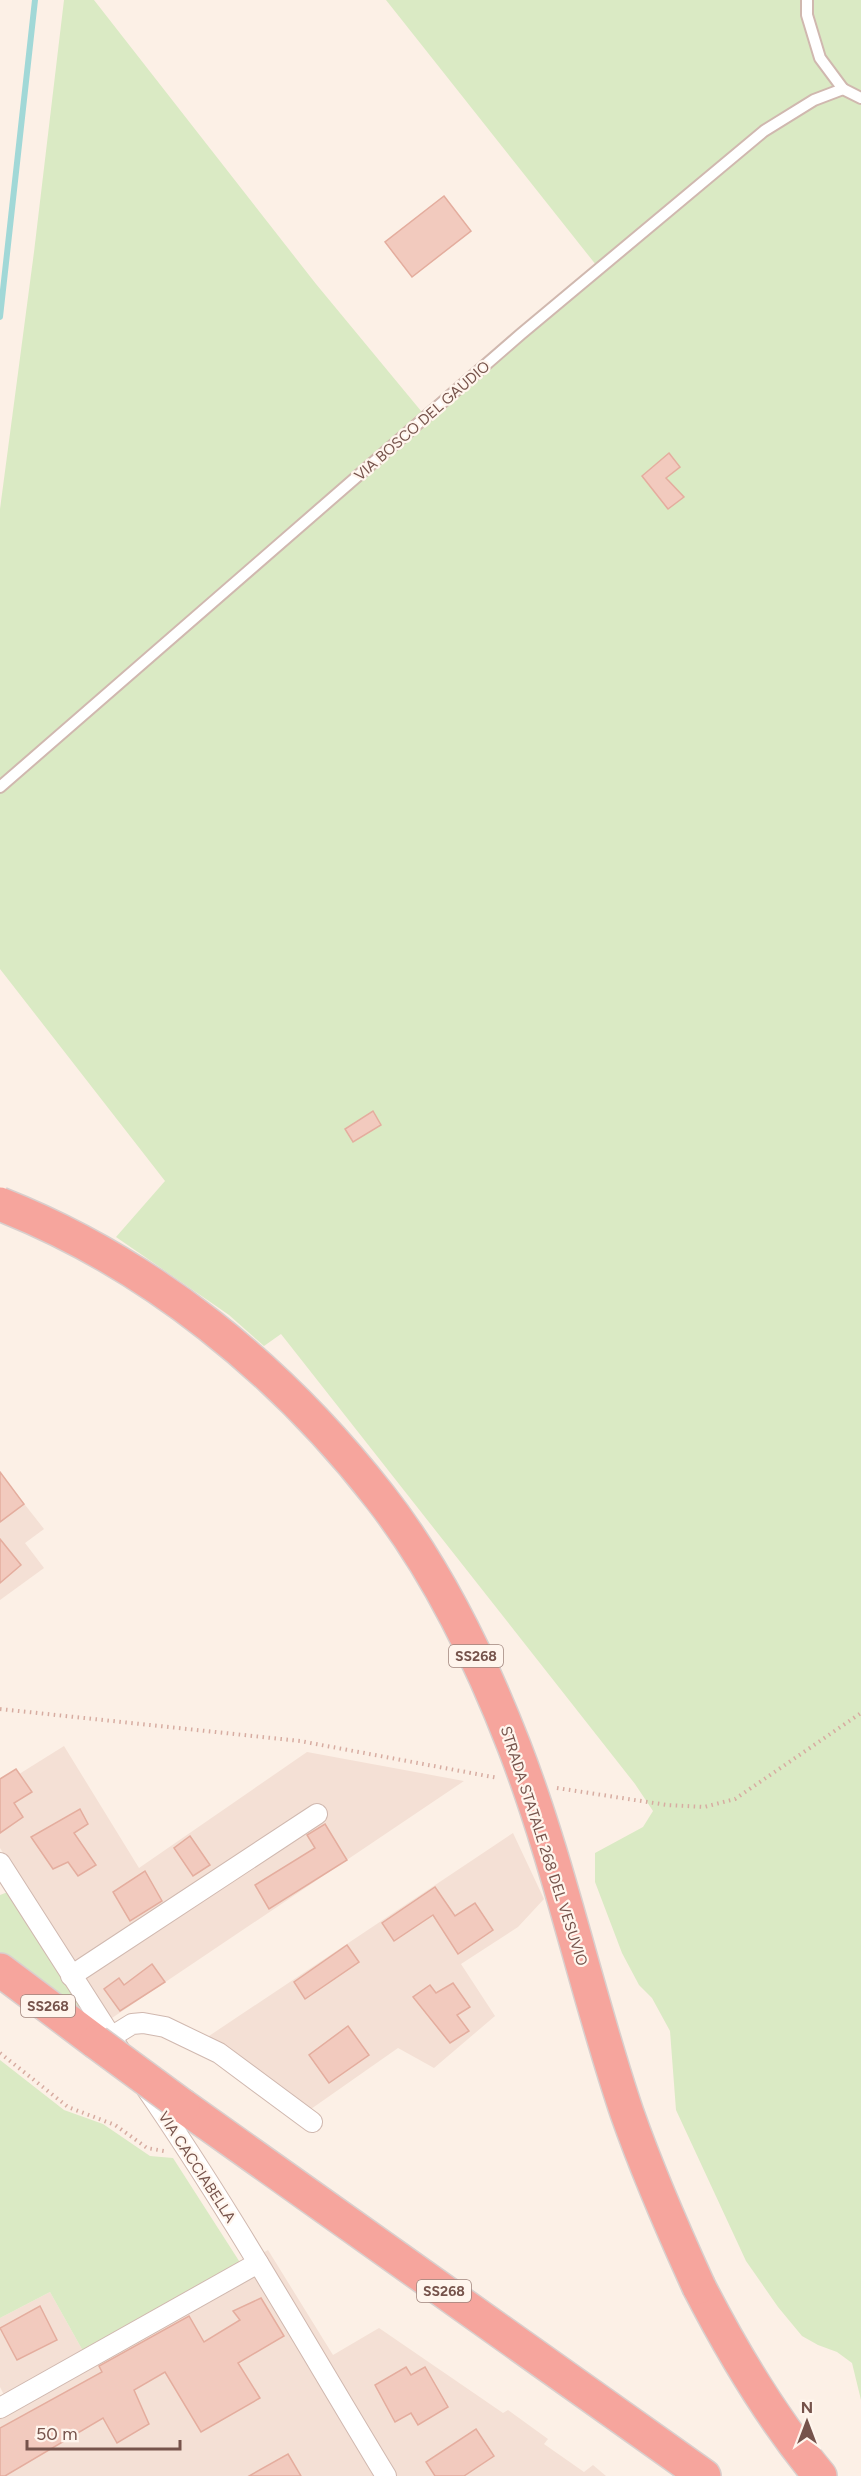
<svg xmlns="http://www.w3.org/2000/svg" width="861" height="2476" viewBox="0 0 861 2476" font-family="Figtree,sans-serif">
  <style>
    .residential { fill: #f4e0d5 }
    .green { fill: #daeac4 }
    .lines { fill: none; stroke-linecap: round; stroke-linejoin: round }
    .stream { stroke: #a1d8d7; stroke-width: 6 }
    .building { fill: #f2cabe; stroke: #e4ad9e; stroke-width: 1.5 }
    .lane-casing { stroke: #d0b8af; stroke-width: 14 }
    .street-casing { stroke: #d0b8af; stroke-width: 22 }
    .highway-casing { stroke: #d9cfcd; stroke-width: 36 }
    .path { stroke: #d7aca1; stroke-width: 4; stroke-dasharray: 1.5 4.5; stroke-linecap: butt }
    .lane { stroke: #fff; stroke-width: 10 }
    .street { stroke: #fff; stroke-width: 20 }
    .highway { stroke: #f6a59d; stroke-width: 33 }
    .highway-bridge-casing { stroke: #d9cfcd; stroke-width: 36; stroke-linecap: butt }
    .highway-bridge { stroke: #f6a59d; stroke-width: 33 }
    .labels { text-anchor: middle; stroke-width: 4.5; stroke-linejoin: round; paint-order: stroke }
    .shield { fill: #fff5ed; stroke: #9f847c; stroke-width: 1.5 }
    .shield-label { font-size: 14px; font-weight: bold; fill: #76534b }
    .street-label { font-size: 15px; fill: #76534b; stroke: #fff5ed }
  </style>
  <rect width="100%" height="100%" fill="#fcf0e6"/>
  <g class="residential">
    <polygon points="0,1473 44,1529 25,1543 44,1568 0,1600"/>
    <polygon points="64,1746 139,1868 307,1752 464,1781 109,2020 0,1848 0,1786"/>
    <polygon points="513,1833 544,1899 518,1927 461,1964 495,2016 434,2068 398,2048 311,2109 206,2038"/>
    <polygon points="268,2250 333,2355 379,2328 503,2413 508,2410 548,2439 544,2444 584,2472 593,2465 606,2476 0,2476 0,2398 4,2395 0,2387 0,2318 50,2292 83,2351"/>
  </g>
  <g class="green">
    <polygon points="64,0 94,0 316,284 426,417 600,270 386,0 861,0 861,2400 852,2363 837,2352 818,2345 802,2336 778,2307 746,2261 676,2110 670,2031 652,1998 639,1985 622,1953 595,1882 595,1853 643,1827 653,1811 635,1784 281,1334 264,1346 229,1315 116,1237 165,1181 0,969 0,509 34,252"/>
    <polygon points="8,1892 98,2027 0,1952 0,1895"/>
    <polygon points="0,2060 64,2110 103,2124 150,2156 173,2158 241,2264 83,2351 50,2292 0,2318"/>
  </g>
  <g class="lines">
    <polyline class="stream" points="0,317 35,0"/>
  </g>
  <g class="building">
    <polygon points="444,196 471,231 412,277 385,242"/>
    <polygon points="669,453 680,467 666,478 684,497 668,509 642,476"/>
    <polygon points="373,1111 381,1125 353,1142 345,1129"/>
    <polygon points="0,1472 24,1504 0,1522"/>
    <polygon points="0,1539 21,1565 0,1583"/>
    <polygon points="16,1769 32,1792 14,1803 23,1817 0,1833 0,1779"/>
    <polygon points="80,1809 88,1824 74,1833 96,1865 78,1876 68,1862 53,1869 31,1837"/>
    <polygon points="325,1824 347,1860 269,1909 255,1885 315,1848 307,1835"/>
    <polygon points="190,1836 210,1865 193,1876 174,1848"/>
    <polygon points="145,1871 162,1901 130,1921 113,1892"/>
    <polygon points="435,1887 455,1916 475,1903 493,1930 458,1954 433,1915 394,1941 382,1923"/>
    <polygon points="347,1945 359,1962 305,1999 294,1982"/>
    <polygon points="152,1964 165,1982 120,2011 104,1989 119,1978 124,1985"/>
    <polygon points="453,1983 470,2007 457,2015 469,2031 450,2043 413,1997 430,1985 436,1993"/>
    <polygon points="348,2026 369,2055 329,2083 309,2055"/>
    <polygon points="261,2298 284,2336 238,2363 260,2398 201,2432 165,2372 134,2390 149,2424 117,2443 103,2418 5,2476 0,2476 0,2428 102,2372 99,2366 189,2316 204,2342 240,2320 233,2311"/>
    <polygon points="40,2306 57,2340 17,2360 0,2328"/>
    <polygon points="406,2367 411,2375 425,2367 448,2407 418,2425 411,2413 395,2422 375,2385"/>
    <polygon points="476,2429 494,2456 464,2476 435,2476 426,2462"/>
    <polygon points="288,2454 301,2476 249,2476"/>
  </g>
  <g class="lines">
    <g class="lane-casing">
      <g id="lane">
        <polyline points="807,0 807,15 820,58 843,89"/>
        <polyline points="0,787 521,334 764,131 814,100 843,89 861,98"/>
      </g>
    </g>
    <g class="street-casing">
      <g id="street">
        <polyline points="0,1863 119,2049"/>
        <polyline points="71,1976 317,1814"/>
        <polyline points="111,2037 132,2024 143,2023 165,2027 219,2053 312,2122"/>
        <path d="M146,2088C232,2213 307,2346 386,2476"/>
        <polyline points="0,2408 258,2263"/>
      </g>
    </g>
    <g class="highway-casing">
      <g id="highway">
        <polyline points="0,1970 96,2042"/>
        <polyline points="183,2106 704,2476"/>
        <path d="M699,2287C733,2353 772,2419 820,2476"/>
      </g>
    </g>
    <g class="path">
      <polyline points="0,1709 300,1741 498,1778"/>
      <polyline points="557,1788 667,1805 704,1807 735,1799 861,1713"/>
      <polyline points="0,2053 68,2107 115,2125 147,2148 164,2151"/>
    </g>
    <use href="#lane" class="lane"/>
    <use href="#street" class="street"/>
    <use href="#highway" class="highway"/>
    <g class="highway-bridge-casing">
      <g id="highway-bridge">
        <path d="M0,1204C150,1263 281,1370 380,1497C438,1571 480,1658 514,1746C560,1865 586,1992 627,2113C648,2173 673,2230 699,2287"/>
        <polyline points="96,2042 183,2106"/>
      </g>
    </g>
    <use href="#highway-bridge" class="highway-bridge"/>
  </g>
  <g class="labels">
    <g class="shield">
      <rect x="449" y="1645" width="54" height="22" rx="4.5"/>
      <rect x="21" y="1995" width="54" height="22" rx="4.5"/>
      <rect x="417" y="2280" width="54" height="22" rx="4.5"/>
    </g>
    <g class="shield-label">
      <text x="476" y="1661">SS268</text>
      <text x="48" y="2011">SS268</text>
      <text x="444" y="2296">SS268</text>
    </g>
    <g class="street-label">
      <text transform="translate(422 421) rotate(-41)" y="5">VIA BOSCO DEL GAUDIO</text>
      <text transform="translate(544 1846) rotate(72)" y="5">STRADA STATALE 268 DEL VESUVIO</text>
      <text transform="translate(197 2167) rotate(57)" y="5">VIA CACCIABELLA</text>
    </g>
  </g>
  <g transform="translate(807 2422)" stroke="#fff5ed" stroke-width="4.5" paint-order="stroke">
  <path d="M0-4.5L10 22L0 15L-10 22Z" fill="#76534b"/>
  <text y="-9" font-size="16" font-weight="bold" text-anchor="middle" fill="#76534b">N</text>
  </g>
  <path d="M27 2440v9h153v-9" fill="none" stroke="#76534b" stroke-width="3"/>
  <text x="36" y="2440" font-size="18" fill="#76534b" stroke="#fff5ed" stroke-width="4.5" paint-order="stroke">50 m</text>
</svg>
